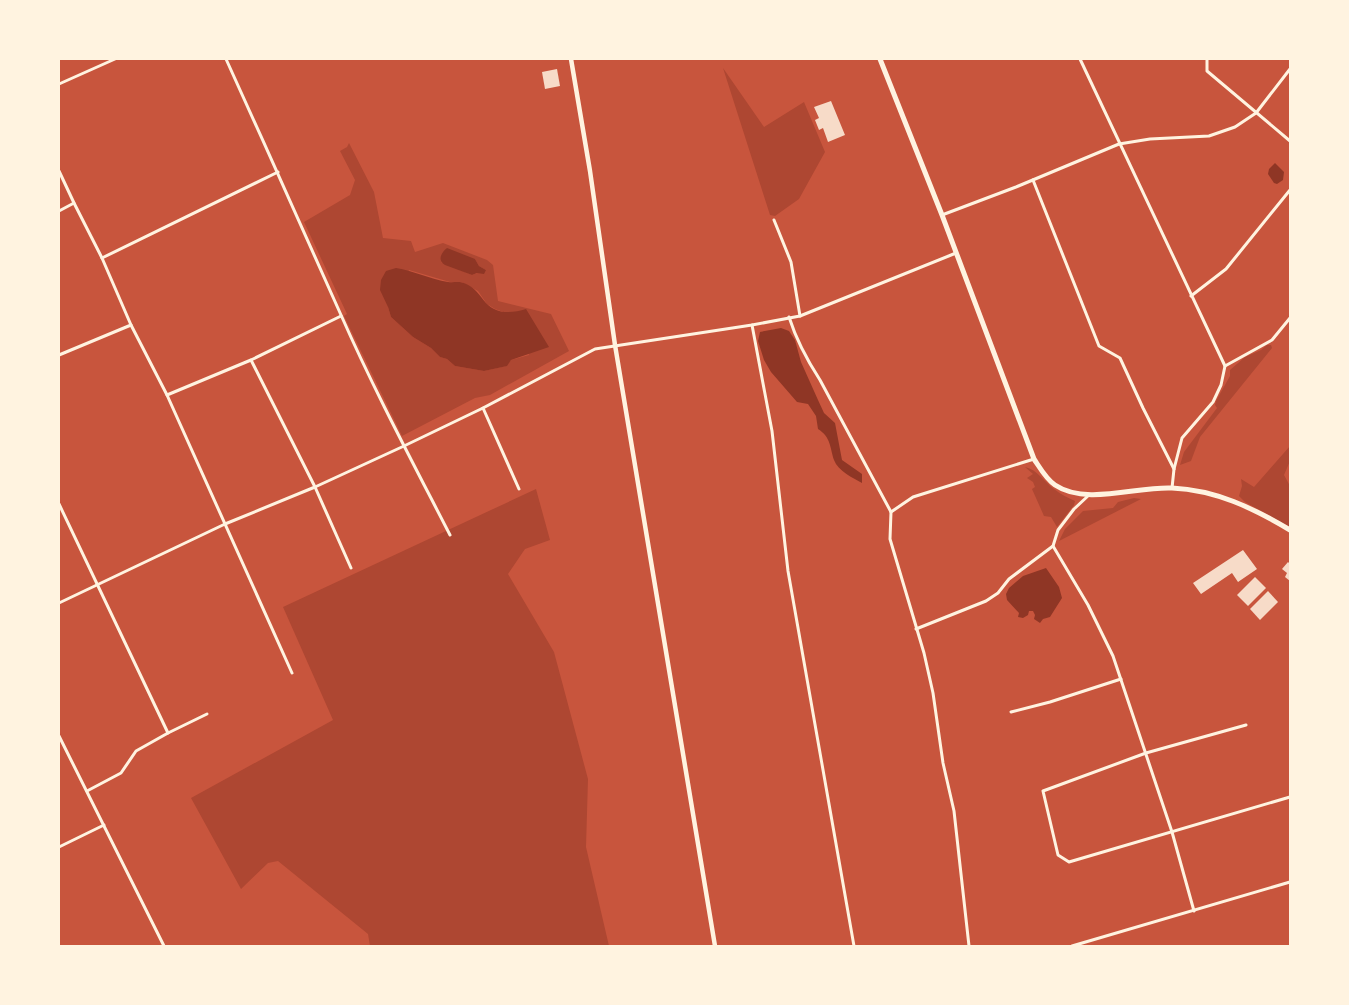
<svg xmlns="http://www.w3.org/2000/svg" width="1349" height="1005" viewBox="0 0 1349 1005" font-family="'Exo 2',sans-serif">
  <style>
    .green { fill: #ae4732; fill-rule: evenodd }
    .water { fill: #8f3625 }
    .building { fill: #f7dbc8 }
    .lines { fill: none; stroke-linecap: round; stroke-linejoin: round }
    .minor { stroke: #fff3e0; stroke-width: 3 }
    .tertiary { stroke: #fff3e0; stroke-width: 4.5 }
    .secondary { stroke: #fff3e0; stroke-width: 5 }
  </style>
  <rect width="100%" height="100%" fill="#c8553d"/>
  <g class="green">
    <polygon points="723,68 764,127 804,102 825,152 799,199 775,216 770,215"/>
    <path d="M349,143L374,192L383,238L411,241L415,252L443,243L487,260L493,265L498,301L551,314L569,351L490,395L475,398L402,436L344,316L347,314L304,222L350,195L355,180L340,151L347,147ZM475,259L479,266L486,270L472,275L441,262ZM409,270L450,282H462L478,291L487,304L495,309L506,313L517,312L529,355L511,360L506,366L484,371L455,366L447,359L440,357L431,348L413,337L391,317L388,307Z"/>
    <polygon points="1267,345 1271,345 1272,348 1200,437 1191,461 1180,465 1184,452 1217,408 1215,405 1216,401 1230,376 1230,370 1245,357 1261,350"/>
    <polygon points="1290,446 1290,461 1284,475 1290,486 1290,527 1245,502 1239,496 1242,486 1241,479 1254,487"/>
    <path d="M1025,467C1038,470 1043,481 1054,489C1060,494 1068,498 1075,501L1074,505L1057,527L1051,517L1044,516L1032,489L1035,487L1033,482L1027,478L1033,474Z"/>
    <polygon points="536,489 550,540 525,549 508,574 554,652 588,779 586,847 609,946 370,946 368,934 278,861 268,863 241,889 191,798 333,720 283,607"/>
    <polygon points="1134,498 1141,499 1059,541 1065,529 1083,511 1113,508 1118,502"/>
  </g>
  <g class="water">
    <polygon points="1275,163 1284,172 1283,180 1277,184 1274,183 1268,174 1269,169"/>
    <path d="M447,248L475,259L479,266L486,270L484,274L477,273L472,275L445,265C437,260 441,253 447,248Z"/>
    <path d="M396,268C414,271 430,279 448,282C453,283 459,281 464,283C475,287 479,295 486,303C497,315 513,313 526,309L549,347L511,360L507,366L484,371L455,366L447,359L440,357L431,348L413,337L391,317L388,307L380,290L381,280L386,271Z"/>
    <path d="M781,328L789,331L795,340L801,362L818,400L824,413L835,423L842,460L862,474V483C853,478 838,471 834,460C830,448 831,437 818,429L816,416L808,404L797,402L771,372L764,360L758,341L760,332Z"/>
    <polygon points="1046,568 1059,587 1062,598 1050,617 1043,619 1040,623 1034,619 1035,615 1033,611 1029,611 1028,615 1023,618 1018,617 1019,613 1007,600 1006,594 1009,588 1023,576"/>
  </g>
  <g class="building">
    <polygon points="557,69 560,86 545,89 542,72"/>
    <polygon points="831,101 845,135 828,142 823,128 819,130 815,120 819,118 814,107"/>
    <polygon points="1243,550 1257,569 1238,582 1232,573 1201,594 1193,583"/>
    <polygon points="1288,562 1290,564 1290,581 1285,577 1287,573 1282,569"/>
    <polygon points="1255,577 1266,588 1248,606 1237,595"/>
    <polygon points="1268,591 1278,602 1260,620 1250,609"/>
  </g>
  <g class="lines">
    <g class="minor">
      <path d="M226,59C265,144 302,229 341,315C374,390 413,463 450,535"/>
      <polyline points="1080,59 1225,366 1221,385 1213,402 1182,438 1174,469 1172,488"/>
      <polyline points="1207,59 1207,71 1290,141"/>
      <polyline points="59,84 115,59"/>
      <polyline points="59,171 74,203 102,258 131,325 167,395 292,673"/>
      <polyline points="1033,180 1099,346 1120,358 1143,408 1174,469"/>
      <polyline points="59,211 74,203"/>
      <polyline points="942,215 1016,187 1119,144 1150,139 1209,136 1235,127 1256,113 1290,69"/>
      <polyline points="774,220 791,262 800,316"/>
      <polyline points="102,258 278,172"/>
      <polyline points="1191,296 1226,269 1290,190"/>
      <path d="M789,317C796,339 807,360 820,380L891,512L890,539L924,653L933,693L943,763L954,811L969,946"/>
      <polyline points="752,325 772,431 788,571 854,946"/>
      <polyline points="59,355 131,325"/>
      <polyline points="251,360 315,487 351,568"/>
      <polyline points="1225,366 1272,340 1290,318"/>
      <polyline points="167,395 251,360 341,316"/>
      <polyline points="483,408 519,489"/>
      <polyline points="1089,495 1074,509 1058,530 1053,546 1088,605 1113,656 1172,832 1194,911"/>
      <polyline points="59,504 168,733 136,751 121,773 87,791"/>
      <polyline points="891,512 913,497 1034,459"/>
      <polyline points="59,603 225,524 315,487 404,446 483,408 595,349 752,325 800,316 956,253"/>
      <polyline points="916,629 986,601 998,593 1009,579 1053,546"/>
      <polyline points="1011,712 1050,702 1121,679"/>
      <polyline points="1246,725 1146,753 1043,791 1058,855 1069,862 1290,797"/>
      <polyline points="168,733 207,714"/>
      <polyline points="59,736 164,946"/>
      <polyline points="59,847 104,825"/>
      <polyline points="1072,946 1290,882"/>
    </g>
    <polyline class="tertiary" points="571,59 590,171 615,345 715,946"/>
    <path class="secondary" d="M880,59L942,215L1034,459C1040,468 1046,479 1055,485C1086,506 1138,486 1172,488C1216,490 1253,508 1290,530"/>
  </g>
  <rect width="1349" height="1005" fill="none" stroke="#fff3e0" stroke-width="120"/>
</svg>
